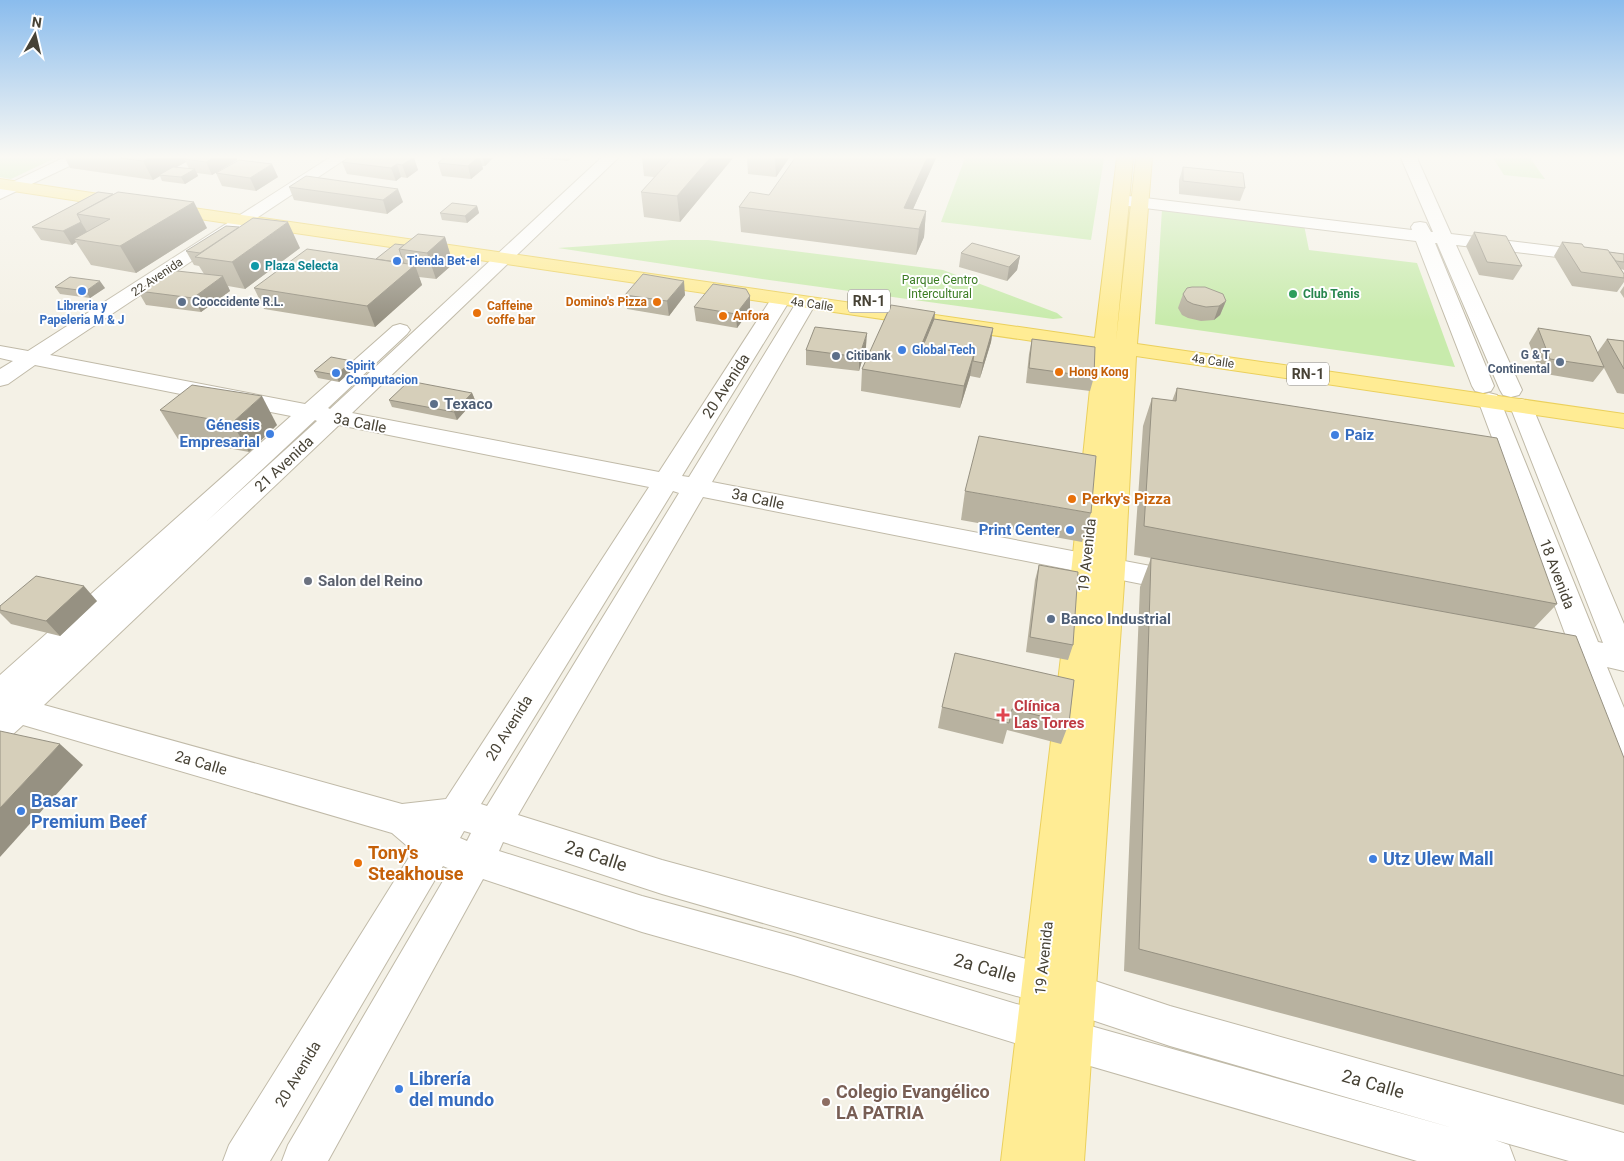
<svg xmlns="http://www.w3.org/2000/svg" width="1624" height="1161" viewBox="0 0 1624 1161" font-family="Roboto,sans-serif">
  <style>
    .green { fill: #c8ebac }
    .lines { fill: none; stroke-linecap: round; stroke-linejoin: round }
    .minor-casing { stroke: #c0baa8; stroke-width: 2 }
    .major-casing { stroke: #ebd05c; stroke-width: 2 }
    .minor { fill: #fff; fill-rule: evenodd }
    .major { fill: #ffec94; fill-rule: evenodd }
    .wall { fill: #b8b2a0; fill-rule: evenodd }
    .shaded-wall { fill: #969182 }
    .building { fill: #d6cfba; stroke: #969182 }
    .shop-dot { fill: #3f7fe0; stroke: #fff; stroke-width: 2 }
    .culture-dot { fill: #0f9aa8; stroke: #fff; stroke-width: 2 }
    .leisure-dot { fill: #2e9e5b; stroke: #fff; stroke-width: 2 }
    .service-dot { fill: #5c6f8a; stroke: #fff; stroke-width: 2 }
    .food-dot { fill: #e8710a; stroke: #fff; stroke-width: 2 }
    .worship-dot { fill: #6b7280; stroke: #fff; stroke-width: 2 }
    .health-dot { fill: #e0444e; stroke: #fff; stroke-width: 2 }
    .education-dot { fill: #8d6e63; stroke: #fff; stroke-width: 2 }
    .labels { text-anchor: middle; stroke-width: 4; stroke-linejoin: round; paint-order: stroke }
    .far-shop-label { font-size: 12px; font-weight: bold; fill: #366cbe; stroke: #fff; text-anchor: start }
    .far-culture-label { font-size: 12px; font-weight: bold; fill: #0d838f; stroke: #fff; text-anchor: start }
    .far-street-label { font-size: 12px; fill: #474235; stroke: #fff }
    .far-park-label { font-size: 12px; fill: #3c7d24; stroke: #fff }
    .far-leisure-label { font-size: 12px; font-weight: bold; fill: #27864d; stroke: #fff; text-anchor: start }
    .far-service-label { font-size: 12px; font-weight: bold; fill: #4e5e75; stroke: #fff; text-anchor: start }
    .far-food-label { font-size: 12px; font-weight: bold; fill: #c56008; stroke: #fff; text-anchor: start }
    .shield { fill: #fff; stroke: #7e7b72; stroke-width: 1 }
    .shield-label { font-size: 14px; font-weight: bold; fill: #474235 }
    .street-label { font-size: 15px; fill: #474235; stroke: #fff }
    .service-label { font-size: 15px; font-weight: bold; fill: #4e5e75; stroke: #fff; text-anchor: start }
    .shop-label { font-size: 15px; font-weight: bold; fill: #366cbe; stroke: #fff; text-anchor: end }
    .food-label { font-size: 15px; font-weight: bold; fill: #c56008; stroke: #fff; text-anchor: start }
    .worship-label { font-size: 15px; font-weight: bold; fill: #5b616d; stroke: #fff; text-anchor: start }
    .health-label { font-size: 15px; font-weight: bold; fill: #be3a42; stroke: #fff; text-anchor: start }
    .near-shop-label { font-size: 18px; font-weight: bold; fill: #366cbe; stroke: #fff; text-anchor: start }
    .near-food-label { font-size: 18px; font-weight: bold; fill: #c56008; stroke: #fff; text-anchor: start }
    .near-street-label { font-size: 18px; fill: #474235; stroke: #fff }
    .near-education-label { font-size: 18px; font-weight: bold; fill: #785e54; stroke: #fff; text-anchor: start }
  </style>
  <rect width="100%" height="100%" fill="#f4f1e6"/>
  <g class="green">
    <polygon points="0,158 55,158 11,179 0,177"/>
    <polygon points="965,158 1104,158 1091,240 941,222"/>
    <polygon points="1493,158 1530,158 1545,179 1504,175"/>
    <polygon points="1162,209 1304,225 1309,250 1417,263 1455,367 1155,324"/>
    <polygon points="672,240 708,240 943,270 1057,313 1063,318 1053,319 762,279 558,248"/>
  </g>
  <g class="lines">
    <g class="minor-casing">
      <g id="minor">
        <polygon points="63,158 83,158 80,161 0,199 0,188"/>
        <path d="M329,158H347L50,355L305,404L393,326L400,324L407,326L410,330L407,334L328,408L330,409L601,158H618L352,413L659,472L773,296L780,294L787,296L790,300L682,476L689,477L796,303L799,299L806,297L813,299L816,303L712,482L1182,572L1192,575L1196,582L1192,589L1182,592L703,497L518,815L662,860L1041,963L1170,1006L1624,1133V1161H1569L1495,1140L1509,1145L1515,1161H1417L1073,1061L794,975L642,932L483,879L328,1161H282L288,1145L450,869L443,866L270,1161H223L229,1145L413,851L392,833L23,725L11,736L0,740V675L291,416L35,365L8,384L0,386V369L13,361L0,358V346L28,351ZM315,420L317,421L207,521ZM339,425L649,487L446,799L402,804L44,705ZM673,491L679,493L487,806L481,804ZM464,831L471,833L467,841L460,838ZM503,842L662,894L1041,1003L1170,1046L1453,1128L1073,1021L794,937L642,896L499,851Z"/>
        <polygon points="1401,158 1417,158 1451,234 1624,255 1624,265 1456,245 1522,390 1519,395 1511,397 1503,395 1500,390 1437,243 1435,243 1494,386 1491,391 1483,393 1475,391 1472,386 1416,241 1120,205 1114,204 1112,200 1114,196 1120,195 1412,230 1411,227 1414,223 1420,222 1426,223 1431,232 1433,232"/>
        <polygon points="1489,393 1497,395 1500,400 1598,642 1603,643 1510,406 1513,401 1521,399 1529,401 1532,406 1624,624 1624,671 1607,667 1624,708 1624,762 1613,758 1576,663 1546,660 1536,656 1531,648 1536,640 1546,636 1567,639 1478,400 1481,395"/>
      </g>
    </g>
    <g class="major-casing">
      <g id="major">
        <polygon points="1117,158 1133,158 1116,341 1136,158 1152,158 1137,344 1624,414 1624,428 1136,356 1125,569 1084,1161 1001,1161 1072,564 1094,350 165,214 159,213 157,209 159,205 165,204 1095,338"/>
        <polygon points="0,179 125,198 131,199 133,203 131,207 125,208 0,189"/>
      </g>
    </g>
    <use href="#minor" class="minor"/>
    <use href="#major" class="major"/>
  </g>
  <g class="wall">
    <path d="M65,158H237V160L212,175L197,173L198,176L185,184L162,181L160,176L153,180L70,168ZM186,162L189,169L177,167Z"/>
    <polygon points="414,158 418,170 407,178 401,177 396,181 347,174 342,162"/>
    <polygon points="444,158 493,158 485,166 482,166 483,169 471,179 442,176 438,163"/>
    <polygon points="540,158 571,158 568,161"/>
    <polygon points="642,158 733,158 680,222 644,217 641,192 654,177 644,176"/>
    <polygon points="747,158 789,158 776,177 748,174"/>
    <polygon points="795,158 936,158 913,209 926,211 924,237 916,255 741,232 739,207 769,195"/>
    <polygon points="1183,167 1245,188 1240,201 1179,194 1179,180"/>
    <polygon points="216,173 278,177 256,191 222,186"/>
    <polygon points="289,187 403,202 387,214 294,200"/>
    <polygon points="98,192 207,228 136,273 91,265 76,242 72,245 41,240 32,227"/>
    <polygon points="477,206 479,213 467,223 442,220 440,213"/>
    <polygon points="1474,232 1522,266 1513,280 1479,275 1466,246"/>
    <polygon points="445,237 453,264 436,279 419,277 422,285 375,327 264,309 254,288 376,259 404,245"/>
    <polygon points="1562,242 1609,252 1624,254 1624,270 1621,269 1624,274 1624,282 1617,292 1572,286 1554,256"/>
    <polygon points="300,248 245,289 228,286 230,291 201,312 146,305 138,291 204,274 199,266 194,265 186,251"/>
    <polygon points="961,253 1020,256 1017,270 1007,281 959,267"/>
    <polygon points="1624,286 1624,298 1620,292"/>
    <polygon points="55,287 105,288 90,298 60,294"/>
    <polygon points="1183,294 1226,301 1220,315 1214,320 1201,321 1188,318 1182,315 1178,308"/>
    <polygon points="625,295 685,295 669,316 627,309"/>
    <polygon points="750,296 750,310 737,328 696,321 694,307"/>
    <polygon points="935,312 934,319 993,328 991,342 980,378 970,376 960,408 861,391 862,369"/>
    <polygon points="1538,328 1597,353 1607,339 1624,341 1624,394 1617,393 1604,368 1593,382 1540,373 1529,343"/>
    <polygon points="1032,339 1094,377 1090,391 1026,383 1029,354"/>
    <polygon points="866,347 859,371 806,365 806,350"/>
    <polygon points="355,368 339,382 318,378 314,371"/>
    <polygon points="1177,388 1557,604 1534,628 1624,758 1624,1105 1124,971 1140,587 1151,558 1134,555 1143,426 1152,398 1172,401"/>
    <polygon points="472,393 475,400 457,420 392,407 389,400"/>
    <polygon points="160,410 277,425 249,452 178,439"/>
    <polygon points="965,491 1091,513 1082,542 961,520"/>
    <polygon points="1039,565 1073,645 1068,660 1026,652 1035,580"/>
    <polygon points="97,601 60,636 11,624 0,613 0,606"/>
    <polygon points="1074,680 1069,723 1061,744 1007,730 1003,744 938,728 942,707"/>
  </g>
  <g class="shaded-wall">
    <polygon points="149,158 194,158 184,159 186,162 162,175 159,175 160,176 153,180 143,161"/>
    <polygon points="213,158 237,158 237,160 212,175 206,162"/>
    <polygon points="413,158 414,158 418,170 407,178 402,165"/>
    <polygon points="474,158 480,158 483,169 471,179 468,166"/>
    <polygon points="483,158 493,158 485,166"/>
    <polygon points="710,158 733,158 680,222 677,196"/>
    <polygon points="775,158 789,158 776,177"/>
    <polygon points="927,158 936,158 905,227 904,208"/>
    <polygon points="272,164 278,177 256,191 250,178"/>
    <polygon points="397,164 401,177 396,181 391,168"/>
    <polygon points="195,169 198,176 185,184 181,177"/>
    <polygon points="398,189 403,202 387,214 383,200"/>
    <polygon points="194,202 207,228 136,273 120,246"/>
    <polygon points="477,206 479,213 467,223 465,216"/>
    <polygon points="926,211 924,237 916,255 919,229"/>
    <polygon points="81,222 89,235 74,239 76,242 72,245 63,231"/>
    <polygon points="288,222 300,248 245,289 232,262"/>
    <polygon points="445,237 453,264 436,279 427,253"/>
    <polygon points="1020,256 1017,270 1007,281 1009,267"/>
    <polygon points="402,258 405,264 394,264"/>
    <polygon points="415,265 422,285 375,327 367,306"/>
    <polygon points="223,276 230,291 201,312 193,298"/>
    <polygon points="100,281 105,288 90,298 86,291"/>
    <polygon points="684,281 685,295 669,316 667,301"/>
    <polygon points="750,296 750,310 737,328 736,314"/>
    <polygon points="1226,301 1220,315 1214,320 1219,306"/>
    <polygon points="935,312 933,333 920,353 921,346"/>
    <polygon points="993,328 991,342 980,378 983,363"/>
    <polygon points="867,333 866,347 859,371 859,357"/>
    <polygon points="974,354 970,376 960,408 964,386"/>
    <polygon points="352,361 355,368 339,382 336,375"/>
    <polygon points="472,393 475,400 457,420 454,412"/>
    <polygon points="262,396 277,425 249,452 232,423"/>
    <polygon points="84,586 97,601 60,636 46,621"/>
    <polygon points="60,744 83,765 0,857 0,808"/>
  </g>
  <g class="building">
    <polygon points="120,158 149,158 143,161"/>
    <polygon points="186,158 213,158 206,162 184,159"/>
    <polygon points="348,158 413,158 402,165 397,164 391,168 342,162"/>
    <polygon points="444,158 477,158 468,166 438,163"/>
    <polygon points="672,158 710,158 677,196 641,192"/>
    <polygon points="795,158 927,158 904,208 926,211 919,229 739,207 750,192 769,195"/>
    <polygon points="239,160 272,164 250,178 216,173"/>
    <polygon points="173,167 195,169 181,177 159,175"/>
    <polygon points="1183,167 1243,173 1245,188 1183,181"/>
    <polygon points="306,176 398,189 383,200 289,187"/>
    <polygon points="98,192 113,194 77,214 81,222 63,231 32,227"/>
    <polygon points="118,192 194,202 120,246 74,239 110,219 77,214"/>
    <polygon points="452,203 477,206 465,216 440,213"/>
    <polygon points="253,218 288,222 232,262 195,257"/>
    <polygon points="226,226 239,227 200,253 186,251"/>
    <polygon points="1474,232 1506,236 1522,266 1487,262"/>
    <polygon points="418,234 445,237 427,253 399,249"/>
    <polygon points="1562,242 1582,244 1584,247 1608,250 1624,274 1624,278 1581,272"/>
    <polygon points="972,243 1020,256 1009,267 961,253"/>
    <polygon points="395,244 404,245 399,249 402,258 397,262 376,259"/>
    <polygon points="307,249 415,265 367,306 254,288"/>
    <polygon points="1609,252 1624,254 1624,262 1616,261"/>
    <polygon points="168,270 223,276 193,298 138,291"/>
    <polygon points="643,274 684,281 667,301 625,295"/>
    <polygon points="70,277 100,281 86,291 55,287"/>
    <polygon points="713,284 746,289 750,296 736,314 694,307"/>
    <polygon points="1192,287 1205,287 1223,294 1226,301 1219,306 1206,307 1193,304 1187,301 1183,294 1187,288"/>
    <polygon points="891,305 935,312 921,346 974,354 964,386 862,369"/>
    <polygon points="934,319 993,328 983,363 973,361 974,354 923,346"/>
    <polygon points="815,327 867,333 859,357 806,350"/>
    <polygon points="1538,328 1590,336 1604,367 1550,359"/>
    <polygon points="1032,339 1095,347 1094,377 1029,368"/>
    <polygon points="1607,339 1624,341 1624,369"/>
    <polygon points="331,357 352,361 336,375 314,371"/>
    <polygon points="409,381 472,393 454,412 389,400"/>
    <polygon points="192,385 262,396 232,423 160,410"/>
    <polygon points="1177,388 1497,438 1557,604 1144,526 1152,398 1176,401"/>
    <polygon points="979,436 1096,456 1091,513 965,491"/>
    <polygon points="1151,558 1576,636 1624,758 1624,1076 1139,949"/>
    <polygon points="1039,565 1078,572 1073,645 1030,637"/>
    <polygon points="36,576 84,586 46,621 0,610 0,606"/>
    <polygon points="955,653 1074,680 1069,723 1012,709 1009,723 942,707"/>
    <polygon points="0,731 60,744 0,808"/>
  </g>
  <linearGradient id="sky" x2="0" y2="1"><stop stop-color="#8abced"/><stop offset="0.49" stop-color="#faf9f4"/><stop offset="1" stop-color="#faf9f4" stop-opacity="0"/></linearGradient>
  <rect width="1624" height="320" fill="url(#sky)"/>
  <g class="shop-dot">
    <circle cx="397" cy="261" r="5"/>
    <circle cx="82" cy="291" r="5"/>
    <circle cx="902" cy="350" r="5"/>
    <circle cx="336" cy="373" r="5"/>
    <circle cx="270" cy="434" r="5"/>
    <circle cx="1335" cy="435" r="5"/>
    <circle cx="1070" cy="530" r="5"/>
    <circle cx="21" cy="811" r="5"/>
    <circle cx="1373" cy="859" r="5"/>
    <circle cx="399" cy="1089" r="5"/>
  </g>
  <circle class="culture-dot" cx="255" cy="266" r="5"/>
  <circle class="leisure-dot" cx="1293" cy="294" r="5"/>
  <g class="service-dot">
    <circle cx="182" cy="302" r="5"/>
    <circle cx="836" cy="356" r="5"/>
    <circle cx="1560" cy="362" r="5"/>
    <circle cx="434" cy="404" r="5"/>
    <circle cx="1051" cy="619" r="5"/>
  </g>
  <g class="food-dot">
    <circle cx="657" cy="302" r="5"/>
    <circle cx="477" cy="313" r="5"/>
    <circle cx="723" cy="316" r="5"/>
    <circle cx="1059" cy="372" r="5"/>
    <circle cx="1072" cy="499" r="5"/>
    <circle cx="358" cy="863" r="5"/>
  </g>
  <circle class="worship-dot" cx="308" cy="581" r="5"/>
  <path class="health-dot" d="M1000.5 707.5h5v5h5v5h-5v5h-5v-5h-5v-5h5z"/>
  <circle class="education-dot" cx="826" cy="1102" r="5"/>
  <g class="labels">
    <g class="far-shop-label">
      <text x="407" y="265">Tienda Bet-el</text>
      <text x="82" y="310" text-anchor="middle">Libreria y<tspan x="82" dy="14">Papeleria M &amp; J</tspan></text>
      <text x="912" y="354">Global Tech</text>
      <text x="346" y="370">Spirit<tspan x="346" dy="14">Computacion</tspan></text>
    </g>
    <g class="far-culture-label">
      <text x="265" y="270">Plaza Selecta</text>
    </g>
    <g class="far-street-label">
      <text transform="translate(157 277) rotate(-34)" y="4">22 Avenida</text>
      <text transform="translate(812 304) rotate(8)" y="4">4a Calle</text>
      <text transform="translate(1213 361) rotate(8)" y="4">4a Calle</text>
    </g>
    <g class="far-park-label">
      <text x="940" y="284">Parque Centro<tspan x="940" dy="14">Intercultural</tspan></text>
    </g>
    <g class="far-leisure-label">
      <text x="1303" y="298">Club Tenis</text>
    </g>
    <g class="far-service-label">
      <text x="192" y="306">Cooccidente R.L.</text>
      <text x="1550" y="359" text-anchor="end">G &amp; T<tspan x="1550" dy="14">Continental</tspan></text>
      <text x="846" y="360">Citibank</text>
    </g>
    <g class="far-food-label">
      <text x="647" y="306" text-anchor="end">Domino's Pizza</text>
      <text x="487" y="310">Caffeine<tspan x="487" dy="14">coffe bar</tspan></text>
      <text x="733" y="320">Anfora</text>
      <text x="1069" y="376">Hong Kong</text>
    </g>
    <g class="shield">
      <rect x="848" y="289.5" width="42" height="23" rx="4"/>
      <rect x="1287" y="362.5" width="42" height="23" rx="4"/>
    </g>
    <g class="shield-label">
      <text x="869" y="306">RN-1</text>
      <text x="1308" y="379">RN-1</text>
    </g>
    <g class="street-label">
      <text transform="translate(726 386) rotate(-57)" y="5">20 Avenida</text>
      <text transform="translate(360 423) rotate(11)" y="5">3a Calle</text>
      <text transform="translate(284 464) rotate(-43)" y="5">21 Avenida</text>
      <text transform="translate(758 499) rotate(12)" y="5">3a Calle</text>
      <text transform="translate(1087 555) rotate(-84)" y="5">19 Avenida</text>
      <text transform="translate(1557 574) rotate(69)" y="5">18 Avenida</text>
      <text transform="translate(509 728) rotate(-58)" y="5">20 Avenida</text>
      <text transform="translate(201 763) rotate(16)" y="5">2a Calle</text>
      <text transform="translate(1044 958) rotate(-84)" y="5">19 Avenida</text>
      <text transform="translate(298 1074) rotate(-59)" y="5">20 Avenida</text>
    </g>
    <g class="service-label">
      <text x="444" y="409">Texaco</text>
      <text x="1061" y="624">Banco Industrial</text>
    </g>
    <g class="shop-label">
      <text x="260" y="430">Génesis<tspan x="260" dy="17">Empresarial</tspan></text>
      <text x="1345" y="440" text-anchor="start">Paiz</text>
      <text x="1060" y="535">Print Center</text>
    </g>
    <g class="food-label">
      <text x="1082" y="504">Perky's Pizza</text>
    </g>
    <g class="worship-label">
      <text x="318" y="586">Salon del Reino</text>
    </g>
    <g class="health-label">
      <text x="1014" y="711">Clínica<tspan x="1014" dy="17">Las Torres</tspan></text>
    </g>
    <g class="near-shop-label">
      <text x="31" y="807">Basar<tspan x="31" dy="21">Premium Beef</tspan></text>
      <text x="1383" y="865">Utz Ulew Mall</text>
      <text x="409" y="1085">Librería<tspan x="409" dy="21">del mundo</tspan></text>
    </g>
    <g class="near-food-label">
      <text x="368" y="859">Tony's<tspan x="368" dy="21">Steakhouse</tspan></text>
    </g>
    <g class="near-street-label">
      <text transform="translate(596 856) rotate(18)" y="6">2a Calle</text>
      <text transform="translate(985 968) rotate(16)" y="6">2a Calle</text>
      <text transform="translate(1373 1084) rotate(16)" y="6">2a Calle</text>
    </g>
    <g class="near-education-label">
      <text x="836" y="1098">Colegio Evangélico<tspan x="836" dy="21">LA PATRIA</tspan></text>
    </g>
  </g>
  <g transform="translate(35 35) rotate(8)" stroke="#ffffff" stroke-width="4" paint-order="stroke">
  <path d="M0-4L9 19L0 12L-9 19Z" fill="#474235"/>
  <text y="-8" font-size="14" font-weight="bold" text-anchor="middle" fill="#474235">N</text>
  </g>
</svg>
